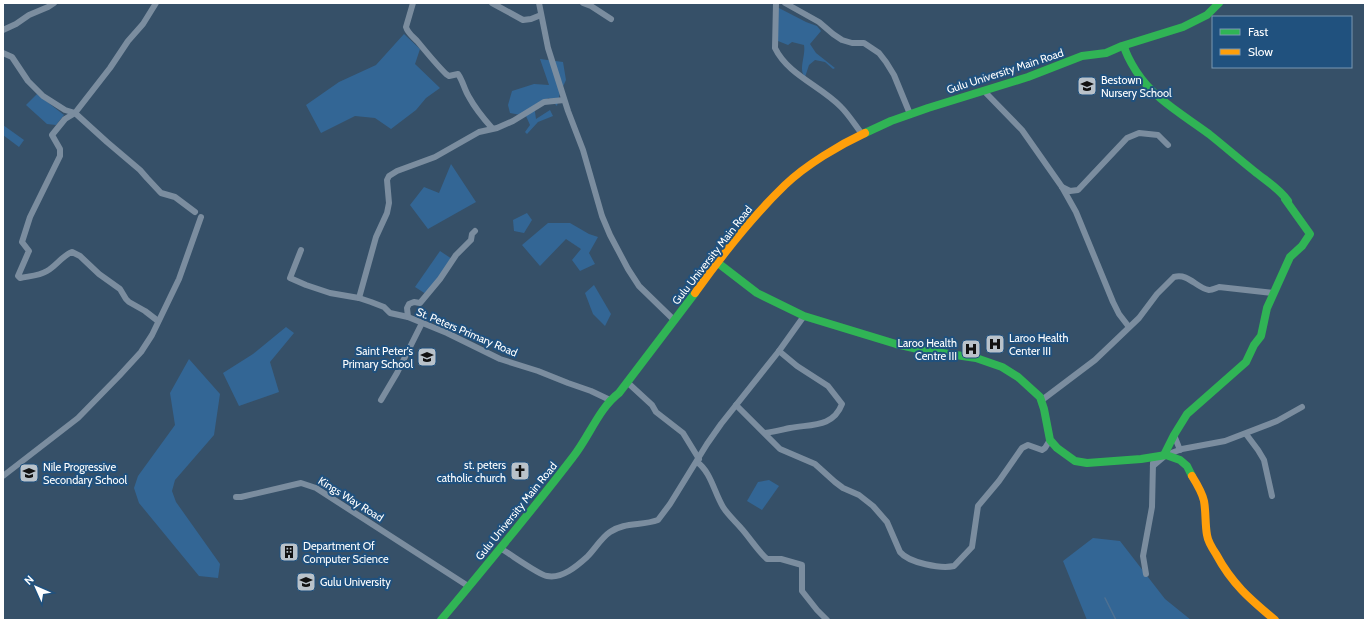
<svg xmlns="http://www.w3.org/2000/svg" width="1368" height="623" viewBox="0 0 1368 623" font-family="Cabin,sans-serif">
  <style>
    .green { fill: #336695 }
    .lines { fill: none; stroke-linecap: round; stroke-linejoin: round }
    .stream { stroke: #4f7192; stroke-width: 1.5 }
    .street { stroke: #7b8d9f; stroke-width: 6 }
    .fast { stroke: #30b455; stroke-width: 8 }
    .slow { stroke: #ff9f0a; stroke-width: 8 }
    .labels { text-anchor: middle; stroke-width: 4; stroke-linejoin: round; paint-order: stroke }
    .street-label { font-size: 11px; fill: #fff; stroke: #20517e }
    .poi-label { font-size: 11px; fill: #fff; stroke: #20517e; text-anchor: start }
  </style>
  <rect width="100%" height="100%" fill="#365068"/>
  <g class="green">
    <path d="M777,7L806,22L817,26L821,31L810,44L816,53L835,68L833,69L825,62L815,60L809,65L805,77C798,69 806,56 804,45L792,42L788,45L778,41Z"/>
    <polygon points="404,34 420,49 415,64 440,88 426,98 416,110 391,129 375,118 355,116 321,133 306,105 339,82 376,65"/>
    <polygon points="540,59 563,62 566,80 560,93 557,106 549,98 534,105 536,119 550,110 553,116 538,122 527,134 525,132 530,125 526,116 510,113 508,105 512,91 534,84 549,85"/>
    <polygon points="37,94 64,115 56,125 47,124 26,105"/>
    <polygon points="3,125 24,140 19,147 3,135"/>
    <polygon points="451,164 476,202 428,229 410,205 424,187 439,193"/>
    <polygon points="527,213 532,220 524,233 514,231 513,220"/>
    <polygon points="548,223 570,223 589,234 598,237 589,253 595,264 580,271 572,260 581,249 566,239 540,266 522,245"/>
    <polygon points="440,251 455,261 429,296 415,287"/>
    <polygon points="594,285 611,314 605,326 593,314 585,293"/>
    <polygon points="286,327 294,333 270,362 279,392 239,406 223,373 253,354"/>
    <polygon points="189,359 220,394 214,435 175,480 172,491 176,502 220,564 218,578 199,576 139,503 134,488 138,476 175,425 170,393"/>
    <polygon points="769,480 779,486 762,510 747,501 758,482"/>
    <polygon points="1093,538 1120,541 1165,599 1191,620 1087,620 1063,561"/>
  </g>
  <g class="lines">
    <polyline class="stream" points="1105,598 1116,620"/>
    <g class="street">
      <path d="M156,3L143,24L128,41L110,68L75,113L65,119L52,135L60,149V156L30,217L22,242L29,251L28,253L18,276L20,278C29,276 39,276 47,271C56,266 62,256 72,252L80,256L99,274L120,289L126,299L129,302L145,311L158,321"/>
      <path d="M413,3L406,27C408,34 414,37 418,42C427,53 436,64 446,74L449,76L458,74C463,81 464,89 469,97C475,108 483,118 492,128"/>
      <polyline points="492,3 523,20 531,19 541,15"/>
      <polyline points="539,3 548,48 568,111 583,150 602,216 610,235 628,269 639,286 674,320"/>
      <polyline points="583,3 591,6 611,19"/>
      <path d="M776,3L775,48C788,75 821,86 841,107C849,115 855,125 862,134"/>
      <polyline points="785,3 819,22 833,34 842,40 852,43 864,43 879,53 886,62 894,75 910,114"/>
      <polyline points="3,30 16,24 29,15 48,7 54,3"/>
      <polyline points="3,53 12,57 28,81 43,96 65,110 75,113 107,142 140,170 147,178 161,193 175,197 195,212"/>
      <polyline points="984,91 1022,130 1062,187 1076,212 1113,302 1119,314 1129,327"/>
      <polyline points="1062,187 1070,191 1078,190 1127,138 1139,133 1158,135 1168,145"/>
      <polyline points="301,250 290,278 306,285 330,293 359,298 371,302 384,307 390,313 408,317 447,333 500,359 538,371 568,383 591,391 610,400"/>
      <polyline points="359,298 376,237 387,213 389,203 387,180 389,176 397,171 435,157 479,132 497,128 513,121 544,102 564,100"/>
      <polyline points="408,317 407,308 409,304 414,302 420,303 440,279 456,255 471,240 472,234 475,231"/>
      <polyline points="627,382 652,405 656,412 683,433 699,459"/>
      <polyline points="381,400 397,373 422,323"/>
      <path d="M1042,400L1095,360L1139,318L1157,294L1174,277C1189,273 1196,288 1209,290C1212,290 1216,288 1219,287L1273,293"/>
      <path d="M736,405L780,449L815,464L835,482L843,488L859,495L873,506L887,522L900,552C909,563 941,569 954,566L972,547L978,506L999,481L1022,448L1028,445L1042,450L1045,448L1050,440"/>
      <path d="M765,433C774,432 781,430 790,428C810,424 833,428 842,404L828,386L797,366L779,351"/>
      <polyline points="1246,434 1258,450 1264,460 1272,496"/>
      <polyline points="1174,435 1180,450"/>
      <path d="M697,462C711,472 714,492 723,507C728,515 735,521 741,528C750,538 757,550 767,559H781L802,565V591L817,610L827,620"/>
      <polyline points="1153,466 1166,455 1182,449 1225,441 1277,421 1302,407"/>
      <polyline points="3,476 78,418 119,376 141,352 152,335 179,279 201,217"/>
      <polyline points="236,497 241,497 301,483 316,488 468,586"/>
      <path d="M500,548C509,553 539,575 547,576C562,579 577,566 587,557C595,549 601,538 610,532C624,522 642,526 658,520L670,504L707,444L721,424L779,351L804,316"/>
      <polyline points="1146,574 1143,556 1152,507 1153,463"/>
    </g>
    <g class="fast">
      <path d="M1124,46C1126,55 1131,63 1136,71C1154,99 1182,114 1209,134C1224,146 1239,159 1254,171C1266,181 1279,188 1288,201L1285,199L1310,234L1302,246L1290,257L1267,308L1261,336L1254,345L1246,362L1187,414L1174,435L1164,455"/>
      <polyline points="865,133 891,121 928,108 1028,77 1082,56 1106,53 1122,46 1183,27 1207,15 1219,3"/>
      <polyline points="718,263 757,293 804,316 896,344 922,350 976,358 1002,367 1018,377 1040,397 1044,409 1050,440 1057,448 1075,461 1087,463 1141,459 1166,455 1180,460 1187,466 1192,476"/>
      <path d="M441,620C486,566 531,512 573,457C589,437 599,408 619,393L695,293"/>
    </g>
    <g class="slow">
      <path d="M695,293C722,255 752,217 785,185C806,165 839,145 865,133"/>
      <path d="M1192,476C1197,484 1202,492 1204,501C1206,512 1205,524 1207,535C1208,542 1212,548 1216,554C1232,584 1250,599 1275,620"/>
    </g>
  </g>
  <defs>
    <g id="school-square" transform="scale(1)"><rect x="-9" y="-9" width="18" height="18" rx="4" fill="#b9c2ca" stroke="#20517e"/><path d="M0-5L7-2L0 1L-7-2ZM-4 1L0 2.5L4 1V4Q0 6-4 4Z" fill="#111"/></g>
    <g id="hospital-square" transform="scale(1)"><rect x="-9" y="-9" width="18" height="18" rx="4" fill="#b9c2ca" stroke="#20517e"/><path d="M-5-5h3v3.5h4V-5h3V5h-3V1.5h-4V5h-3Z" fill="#111"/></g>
    <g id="church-square" transform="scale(1)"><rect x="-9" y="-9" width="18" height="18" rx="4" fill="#b9c2ca" stroke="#20517e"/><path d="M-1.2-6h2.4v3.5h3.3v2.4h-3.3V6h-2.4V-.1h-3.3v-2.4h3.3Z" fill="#111"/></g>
    <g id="building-square" transform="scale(1)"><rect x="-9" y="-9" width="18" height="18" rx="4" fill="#b9c2ca" stroke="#20517e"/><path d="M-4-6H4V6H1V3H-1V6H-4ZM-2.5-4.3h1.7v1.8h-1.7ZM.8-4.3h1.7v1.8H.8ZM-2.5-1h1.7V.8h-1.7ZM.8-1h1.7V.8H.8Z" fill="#111"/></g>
    <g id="university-square" transform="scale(1)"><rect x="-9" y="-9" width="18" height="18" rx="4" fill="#b9c2ca" stroke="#20517e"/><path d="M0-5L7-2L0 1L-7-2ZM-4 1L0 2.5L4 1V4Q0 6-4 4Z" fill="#111"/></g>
  </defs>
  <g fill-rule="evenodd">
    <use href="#school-square" x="1087" y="86"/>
    <use href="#hospital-square" x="995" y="344"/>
    <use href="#hospital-square" x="971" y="349"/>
    <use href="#school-square" x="427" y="357"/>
    <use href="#church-square" x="520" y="471"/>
    <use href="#school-square" x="29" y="473"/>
    <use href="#building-square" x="289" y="552"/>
    <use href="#university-square" x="306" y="582"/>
  </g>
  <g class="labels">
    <g class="street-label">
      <text transform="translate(1005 71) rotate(-18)" y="4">Gulu University Main Road</text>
      <text transform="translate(712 255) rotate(-52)" y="4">Gulu University Main Road</text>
      <text transform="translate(467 332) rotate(23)" y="4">St. Peters Primary Road</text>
      <text transform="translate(351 499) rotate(32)" y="4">Kings Way Road</text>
      <text transform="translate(516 511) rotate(-51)" y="4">Gulu University Main Road</text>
    </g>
    <g class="poi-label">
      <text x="1101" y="84">Bestown<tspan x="1101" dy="13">Nursery School</tspan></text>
      <text x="1009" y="342">Laroo Health<tspan x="1009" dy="13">Center III</tspan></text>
      <text x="957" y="347" text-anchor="end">Laroo Health<tspan x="957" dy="13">Centre III</tspan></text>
      <text x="413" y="355" text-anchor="end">Saint Peter's<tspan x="413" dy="13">Primary School</tspan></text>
      <text x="506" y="469" text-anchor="end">st. peters<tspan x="506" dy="13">catholic church</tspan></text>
      <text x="43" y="471">Nile Progressive<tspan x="43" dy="13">Secondary School</tspan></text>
      <text x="303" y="550">Department Of<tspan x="303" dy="13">Computer Science</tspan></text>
      <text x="320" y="586">Gulu University</text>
    </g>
  </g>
  <rect width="1368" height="623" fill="none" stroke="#ffffff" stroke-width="8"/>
  <rect x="1212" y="16" width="140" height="52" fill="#20517e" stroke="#7997b2"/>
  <rect x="1220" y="29" width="20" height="6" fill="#30b455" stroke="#7997b2"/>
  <text x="1248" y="36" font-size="12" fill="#ffffff">Fast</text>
  <rect x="1220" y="49" width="20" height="6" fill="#ff9f0a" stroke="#7997b2"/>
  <text x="1248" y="56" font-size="12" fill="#ffffff">Slow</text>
  <g transform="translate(36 587) rotate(315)" stroke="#20517e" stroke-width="3" paint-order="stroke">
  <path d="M0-3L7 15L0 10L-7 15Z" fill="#ffffff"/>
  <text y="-6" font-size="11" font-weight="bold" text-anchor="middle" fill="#ffffff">N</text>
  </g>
</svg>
